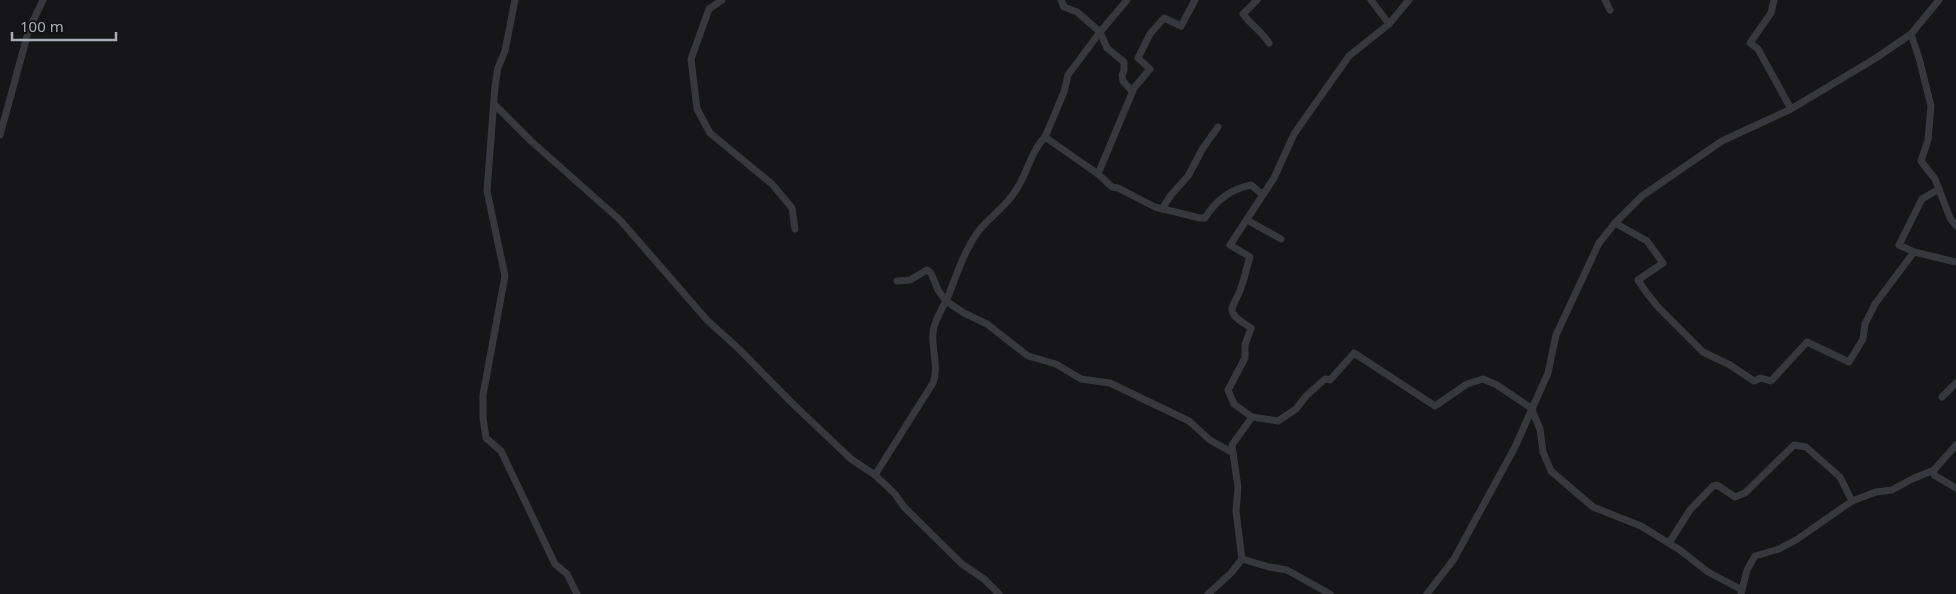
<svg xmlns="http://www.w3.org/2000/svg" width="1956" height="594" viewBox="0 0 1956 594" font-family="'Noto Sans',sans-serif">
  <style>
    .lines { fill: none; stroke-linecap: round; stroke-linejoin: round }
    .minor { stroke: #37383d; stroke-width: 7 }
  </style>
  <rect width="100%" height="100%" fill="#161618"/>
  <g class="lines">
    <g class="minor">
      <polyline points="515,0 505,51 498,68 495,86 487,191 505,276 483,395 483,418 486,438 501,451 555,564 567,574 577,594"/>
      <polyline points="722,0 709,9 691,59 697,109 710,133 772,184 792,208 795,229"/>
      <polyline points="1061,0 1064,7 1077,12 1100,32 1107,48 1124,62 1124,71 1122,75 1123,81 1132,91"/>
      <path d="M1195,0L1181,26L1164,18L1150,34L1138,58L1150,69L1134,88L1098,174L1112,187L1118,188L1155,207L1200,218H1205C1216,200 1231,189 1251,185L1262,194"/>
      <path d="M1257,0L1243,14C1251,25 1262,32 1269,43"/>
      <polyline points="1371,0 1389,24"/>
      <polyline points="1605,0 1610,10"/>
      <polyline points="1774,0 1771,13 1750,43 1758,49 1791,109"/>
      <polyline points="1911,34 1919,58 1931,106 1928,140 1921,161 1935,179 1950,218 1956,226"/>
      <polyline points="494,104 531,141 620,220 707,320 740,350 792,403 851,459 875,475 895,494 904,507 962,564 984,579 999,594"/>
      <polyline points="0,135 29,29 43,0"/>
      <polyline points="1098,174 1045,137 1064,92 1068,75 1100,32 1127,0"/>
      <polyline points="1939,189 1922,199 1899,245 1914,252 1956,262"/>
      <polyline points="1162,209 1171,195 1188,176 1203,148 1218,127"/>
      <polyline points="1247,220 1281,239"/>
      <polyline points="1615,223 1647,241 1663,263 1638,280 1646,292 1658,307 1703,352 1730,365 1754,381 1761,378 1771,381 1807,342 1849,362 1863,339 1865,324 1875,304 1914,252"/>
      <polyline points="897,281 910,280 927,270 931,273 938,290 946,301 964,313 987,324 1028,356 1056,364 1081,379 1110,383 1189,421 1210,440 1233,453"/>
      <polyline points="1942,397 1956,383"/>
      <path d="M1252,417L1234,404L1228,390L1245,358V345L1251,328C1246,324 1236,320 1233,313C1230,308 1234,304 1236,299C1244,286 1245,271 1250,257L1230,245L1274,178L1294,134L1349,56L1389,24L1409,0"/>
      <polyline points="1934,470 1934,475 1956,488"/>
      <path d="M875,475L933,383C940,365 929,345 934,327C937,317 942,308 947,299C957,275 962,255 977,233C988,218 1006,207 1016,190C1027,174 1031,151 1045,137"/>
      <polyline points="1669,543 1690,510 1713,486 1717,485 1735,497 1745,493 1794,445 1806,447 1840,477 1852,501"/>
      <polyline points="1242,559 1236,511 1238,488 1232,445 1252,417 1278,421 1296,409 1306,396 1325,379 1330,380 1354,353 1435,406 1467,384 1483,379 1497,385 1531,408 1540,429 1543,452 1551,471 1593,507 1641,526 1680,550 1708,572 1742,590 1741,594"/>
      <polyline points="1242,559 1269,567 1287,570 1330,594"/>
      <polyline points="1742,590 1747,570 1755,556 1779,549 1796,540 1852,501 1876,492 1892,490 1912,479 1934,470 1956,445"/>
      <polyline points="1208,594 1231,573 1242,559"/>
      <polyline points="1427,594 1454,559 1515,447 1548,373 1556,335 1599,243 1615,223 1642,196 1722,141 1791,109 1876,58 1911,34 1939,0"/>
    </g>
  </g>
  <path d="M12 32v8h104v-8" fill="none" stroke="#a8adb8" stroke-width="2.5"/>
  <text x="20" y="32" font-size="15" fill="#a8adb8" stroke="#111113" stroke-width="4" paint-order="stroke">100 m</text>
</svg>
